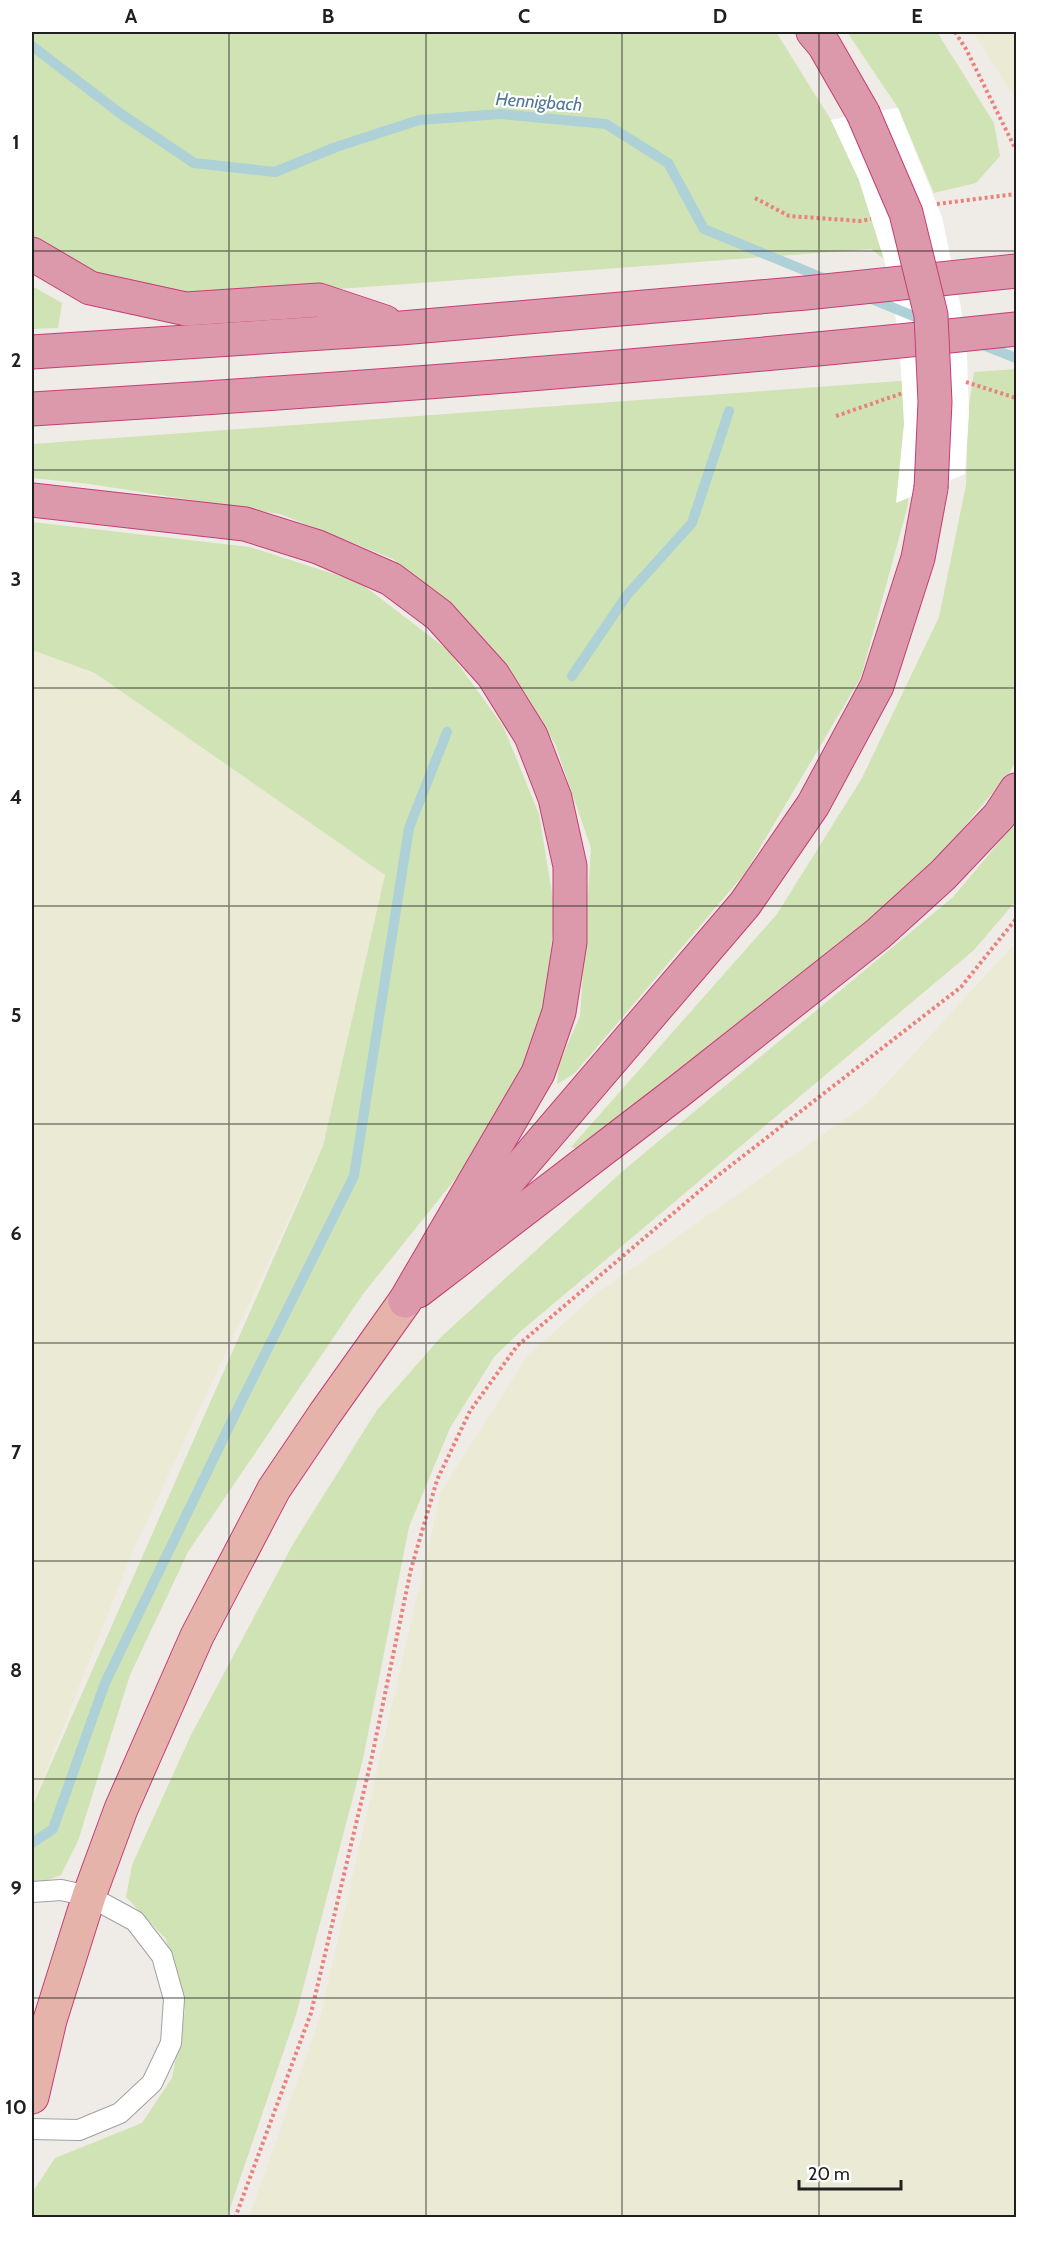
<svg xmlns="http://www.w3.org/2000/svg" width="1048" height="2249" viewBox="0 0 1048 2249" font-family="Cabin,sans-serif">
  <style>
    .farmland { fill: #ebebd5 }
    .grass { fill: #cfe3b4 }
    .pier { fill: #fff }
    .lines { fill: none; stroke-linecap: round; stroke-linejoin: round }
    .stream { stroke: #aed1d7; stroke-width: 10 }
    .service-casing { stroke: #a1a1a1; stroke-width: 22 }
    .trunk-casing { stroke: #c53d76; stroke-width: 35 }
    .motorway-casing { stroke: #c53d76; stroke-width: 35 }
    .path { stroke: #e9827f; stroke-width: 4; stroke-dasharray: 3 3; stroke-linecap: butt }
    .service { stroke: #fff; stroke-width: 20 }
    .trunk { stroke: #e6b3ab; stroke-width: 33 }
    .motorway { stroke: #dc99ab; stroke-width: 33 }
    .motorway-bridge-casing { stroke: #c53d76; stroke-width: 35; stroke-linecap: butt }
    .motorway-bridge { stroke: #dc99ab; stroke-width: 33 }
    .grid { fill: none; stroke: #202020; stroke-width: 1.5; stroke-opacity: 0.55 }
    .labels { text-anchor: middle; stroke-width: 4.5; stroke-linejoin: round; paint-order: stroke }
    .water-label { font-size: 18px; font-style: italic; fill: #517895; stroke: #fff }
    .neatline { fill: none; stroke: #202020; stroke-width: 2 }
    .grid-label { font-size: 20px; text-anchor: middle; font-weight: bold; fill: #202020 }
  </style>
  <rect width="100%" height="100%" fill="#efece7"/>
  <g class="farmland">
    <polygon points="973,32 1016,32 1016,100"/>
    <polygon points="32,650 95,673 385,875 323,1146 132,1553 32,1806"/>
    <polygon points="1016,942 1016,2217 249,2217 320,2017 441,1491 528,1355 596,1294 870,1101"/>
  </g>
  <g class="grass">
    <polygon points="32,32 776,32 831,120 859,180 884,259 871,249 179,301 90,276 32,240"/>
    <polygon points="847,32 937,32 994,123 1000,156 976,183 934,193 898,108"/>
    <polygon points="32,286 62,303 58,328 32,329"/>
    <polygon points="1016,369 1016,760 1010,772 931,866 834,952 585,1151 571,1147 777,914 862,778 939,617 966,485 968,412 974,372"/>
    <polygon points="914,380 913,427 908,505 861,677 745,873 575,1073 557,1084 559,1064 580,1016 591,848 555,744 519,684 466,624 393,559 280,514 90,484 32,478 32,444"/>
    <polygon points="32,522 250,547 359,582 448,650 503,726 539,814 555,911 545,1008 529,1070 460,1173 363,1294 188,1552 130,1675 78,1841 61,1875 32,1886 32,1807 323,1146 385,875 95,673 32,650"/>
    <polygon points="1016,822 1016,901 974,950 521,1331 494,1357 450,1428 409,1527 363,1759 296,2015 227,2217 32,2218 32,2193 55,2158 142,2123 172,2078 185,2010 166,1939 126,1897 132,1865 190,1737 293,1544 377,1410 441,1337 624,1170 953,897"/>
  </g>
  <polygon class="pier" points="898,108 942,217 961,308 967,355 969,412 965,474 896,503 904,424 901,369 896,319 884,259 859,180 831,120 863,113"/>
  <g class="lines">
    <g class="stream">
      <polyline points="32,46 121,114 194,163 275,172 336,147 419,120 501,114 606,124 668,163 704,229 828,280"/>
      <polyline points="867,297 928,322"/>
      <polyline points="978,343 1016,358"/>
      <polyline points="572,676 627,595 692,523 729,411"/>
      <polyline points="32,1843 53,1829 105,1683 239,1406 354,1176 409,828 447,732"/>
    </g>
    <g class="service-casing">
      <polyline id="service" points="32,1892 61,1890 89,1896 135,1921 162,1956 174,1999 171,2043 152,2083 120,2113 79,2130 32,2129"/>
    </g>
    <g class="trunk-casing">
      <polyline id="trunk" points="32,2097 50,2020 89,1896 121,1809 197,1636 274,1489 324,1415 405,1301"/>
    </g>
    <g class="motorway-casing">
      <g id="motorway">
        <polyline points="813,32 824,45 863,113"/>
        <polyline points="32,254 90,288 186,309 319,300 385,322"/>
        <polyline points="32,352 401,328 806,293 1016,271"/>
        <path d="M32,409C360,389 689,364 1016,329"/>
        <polyline points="32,500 245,524 318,547 391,579 439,615 493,675 531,736 555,798 570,866 570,942 559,1012 538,1073 405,1301"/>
        <polyline points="461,1236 745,904 813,805 877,686 918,558 931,488"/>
        <polyline points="418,1291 679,1091 878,934 943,875 999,816 1016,790"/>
      </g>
    </g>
    <g class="path">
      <polyline points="955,32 966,49 1016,150"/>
      <polyline points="755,198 789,216 860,221 871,219"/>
      <polyline points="937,204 1016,194"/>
      <polyline points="966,382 1016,398"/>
      <polyline points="836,416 903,393"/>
      <polyline points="235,2218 311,2013 371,1761 411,1569 437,1480 470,1411 517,1346 716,1177 961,987 1016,919"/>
    </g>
    <use href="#service" class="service"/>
    <use href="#trunk" class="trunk"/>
    <use href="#motorway" class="motorway"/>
    <g class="motorway-bridge-casing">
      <polyline id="motorway-bridge" points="863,113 906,213 931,315 935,402 931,488"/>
    </g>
    <use href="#motorway-bridge" class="motorway-bridge"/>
  </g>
  <path class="grid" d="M229,32V2218M426,32V2218M622,32V2218M819,32V2218M32,251H1016M32,470H1016M32,688H1016M32,906H1016M32,1124H1016M32,1343H1016M32,1561H1016M32,1779H1016M32,1998H1016"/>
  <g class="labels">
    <g class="water-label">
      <text transform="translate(539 102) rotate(4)" y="6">Hennigbach</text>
    </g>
  </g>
  <rect width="1048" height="2249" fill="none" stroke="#ffffff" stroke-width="66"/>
  <path d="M799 2180v9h102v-9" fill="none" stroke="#202020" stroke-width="3"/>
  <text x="808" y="2180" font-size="18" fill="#202020" stroke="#ffffff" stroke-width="4.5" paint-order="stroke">20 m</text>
  <rect x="33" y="33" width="982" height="2183" class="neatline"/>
  <g class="grid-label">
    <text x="131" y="23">A</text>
    <text x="328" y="23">B</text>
    <text x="524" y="23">C</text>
    <text x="720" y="23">D</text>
    <text x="917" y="23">E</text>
    <text x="16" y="149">1</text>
    <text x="16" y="367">2</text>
    <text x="16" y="586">3</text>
    <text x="16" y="804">4</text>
    <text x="16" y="1022">5</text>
    <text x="16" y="1240">6</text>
    <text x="16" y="1459">7</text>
    <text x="16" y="1677">8</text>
    <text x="16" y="1895">9</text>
    <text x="16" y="2114">10</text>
  </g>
</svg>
